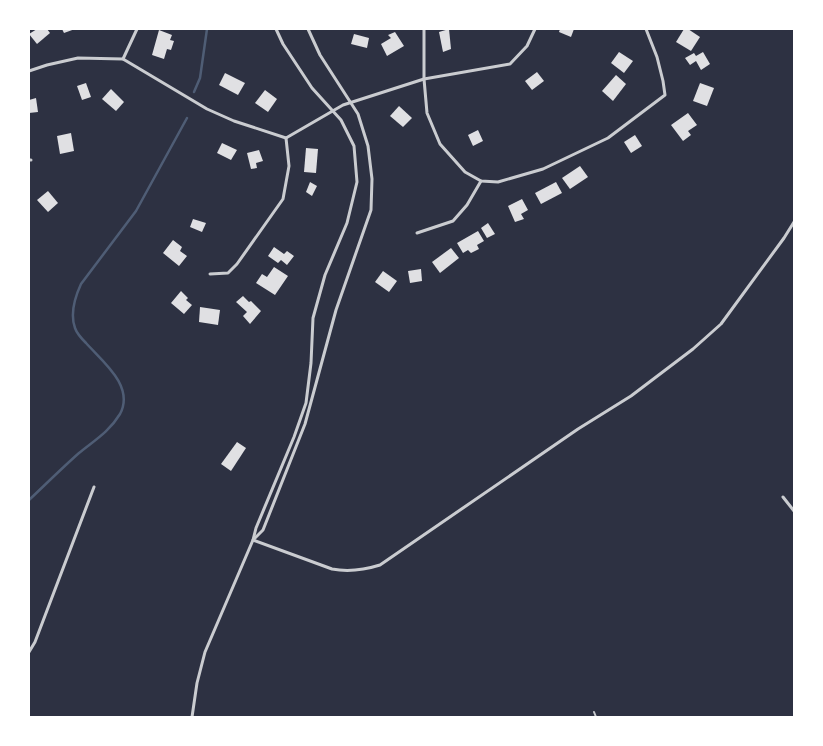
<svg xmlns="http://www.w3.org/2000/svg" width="823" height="746" viewBox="0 0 823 746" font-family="Georgia,serif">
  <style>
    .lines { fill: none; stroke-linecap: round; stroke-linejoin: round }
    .stream { stroke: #4f5d75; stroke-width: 2.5 }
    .building { fill: #e0e0e3 }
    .service { stroke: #caccd0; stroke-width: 2 }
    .minor { stroke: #caccd0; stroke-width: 3 }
  </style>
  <rect width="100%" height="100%" fill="#2d3142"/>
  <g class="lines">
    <g class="stream">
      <polyline points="194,92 200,78 207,29"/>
      <path d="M29,500C46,484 62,468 79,453C95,440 109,432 120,414C135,386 102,361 86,343C82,339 77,334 75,328C70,314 75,297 81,284L136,211L187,118"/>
    </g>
  </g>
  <g class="building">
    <polygon points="37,29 47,29 50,33 37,44 29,34"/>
    <polygon points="62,29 75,29 64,33"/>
    <polygon points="449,29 451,49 443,52 439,32"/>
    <polygon points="560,29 574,29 571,37 559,32"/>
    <polygon points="684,29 688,29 700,37 691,51 676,42"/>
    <polygon points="159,30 172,35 170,40 174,41 171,50 167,49 164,59 152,55"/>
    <polygon points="395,32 404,46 387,56 381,44 391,38 388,35"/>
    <polygon points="354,34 369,38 367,48 351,44"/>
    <polygon points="619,52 633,61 624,73 611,63"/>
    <polygon points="703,52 710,64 701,70 696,61 690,65 685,58 694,53 696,56"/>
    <polygon points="537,72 544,81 532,90 525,81"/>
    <polygon points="225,73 245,83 238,95 219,85"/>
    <polygon points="616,75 626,84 613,101 602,91"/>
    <polygon points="86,83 91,97 82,100 77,86"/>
    <polygon points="700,83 714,88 707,106 693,101"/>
    <polygon points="111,89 124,102 116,111 102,99"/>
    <polygon points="265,90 277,99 268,112 255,103"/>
    <polygon points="36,98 38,112 29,113 29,100"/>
    <polygon points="399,106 412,118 403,127 390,116"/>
    <polygon points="688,113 697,125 688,131 691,135 683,141 671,125"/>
    <polygon points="478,130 483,141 473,146 468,135"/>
    <polygon points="71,133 74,151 60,154 57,136"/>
    <polygon points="635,135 642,146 631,153 624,142"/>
    <polygon points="222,143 237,150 231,160 217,153"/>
    <polygon points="306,148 318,149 316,173 304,172"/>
    <polygon points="259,150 263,161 256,163 257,168 251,169 247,153"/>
    <polygon points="580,166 588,177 570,189 562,178"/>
    <polygon points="310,182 317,186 312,196 306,192"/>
    <polygon points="556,182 562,193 541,204 535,193"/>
    <polygon points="48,191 58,203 48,212 37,200"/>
    <polygon points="522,199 528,210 521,214 524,219 515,222 508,206"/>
    <polygon points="193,219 206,223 202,232 190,227"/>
    <polygon points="488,223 495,234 487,238 481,228"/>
    <polygon points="478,231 484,241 477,245 479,249 471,253 468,250 463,253 457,243"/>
    <polygon points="173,240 182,247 180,251 187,256 179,266 163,253"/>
    <polygon points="274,247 284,254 287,251 294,256 287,265 281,260 278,263 268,256"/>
    <polygon points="451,248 459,258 440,273 432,262"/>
    <polygon points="274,267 288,276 275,295 256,283 262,274 267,277"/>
    <polygon points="421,269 422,281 410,283 408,271"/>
    <polygon points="383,271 397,281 389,292 375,282"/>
    <polygon points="181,291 188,298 186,300 192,305 184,314 171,303"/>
    <polygon points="243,296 249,302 251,301 261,311 250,324 243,316 247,312 236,302"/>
    <polygon points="200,307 220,310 218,325 199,322"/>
    <polygon points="237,442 246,448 231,471 221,464"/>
  </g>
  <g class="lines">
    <polyline class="service" points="594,712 596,717"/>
    <g class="minor">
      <polyline points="424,29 424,79 427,113 440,144 465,172 481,181 498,182 543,169 608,138 665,95 663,81 657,57 646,29"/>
      <polyline points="123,59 137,29"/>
      <polyline points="29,71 47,65 78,58 123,59 207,109 234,121 286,138 343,105 424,79 510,64 527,46 535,29"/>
      <polyline points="29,160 31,160"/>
      <polyline points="417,233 453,221 467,205 481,181"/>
      <polyline points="210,274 228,273 237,264 283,199 289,166 286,138"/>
      <polyline points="783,497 794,511"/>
      <polyline points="254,539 263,530 305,424 336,310 371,210 372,179 368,146 358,114 320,55 308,29"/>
      <path d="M253,540L332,569C348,572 364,570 380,565L578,429L631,396L693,349L721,324L784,238L794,222"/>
      <polyline points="29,652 35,642 94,487"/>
      <polyline points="192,717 197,683 205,652 253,540 256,528 294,437 306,403 311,363 313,318 325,275 347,223 357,182 354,146 341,120 312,88 283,44 276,29"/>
    </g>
  </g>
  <rect width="823" height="746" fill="none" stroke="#ffffff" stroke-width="60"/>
</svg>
